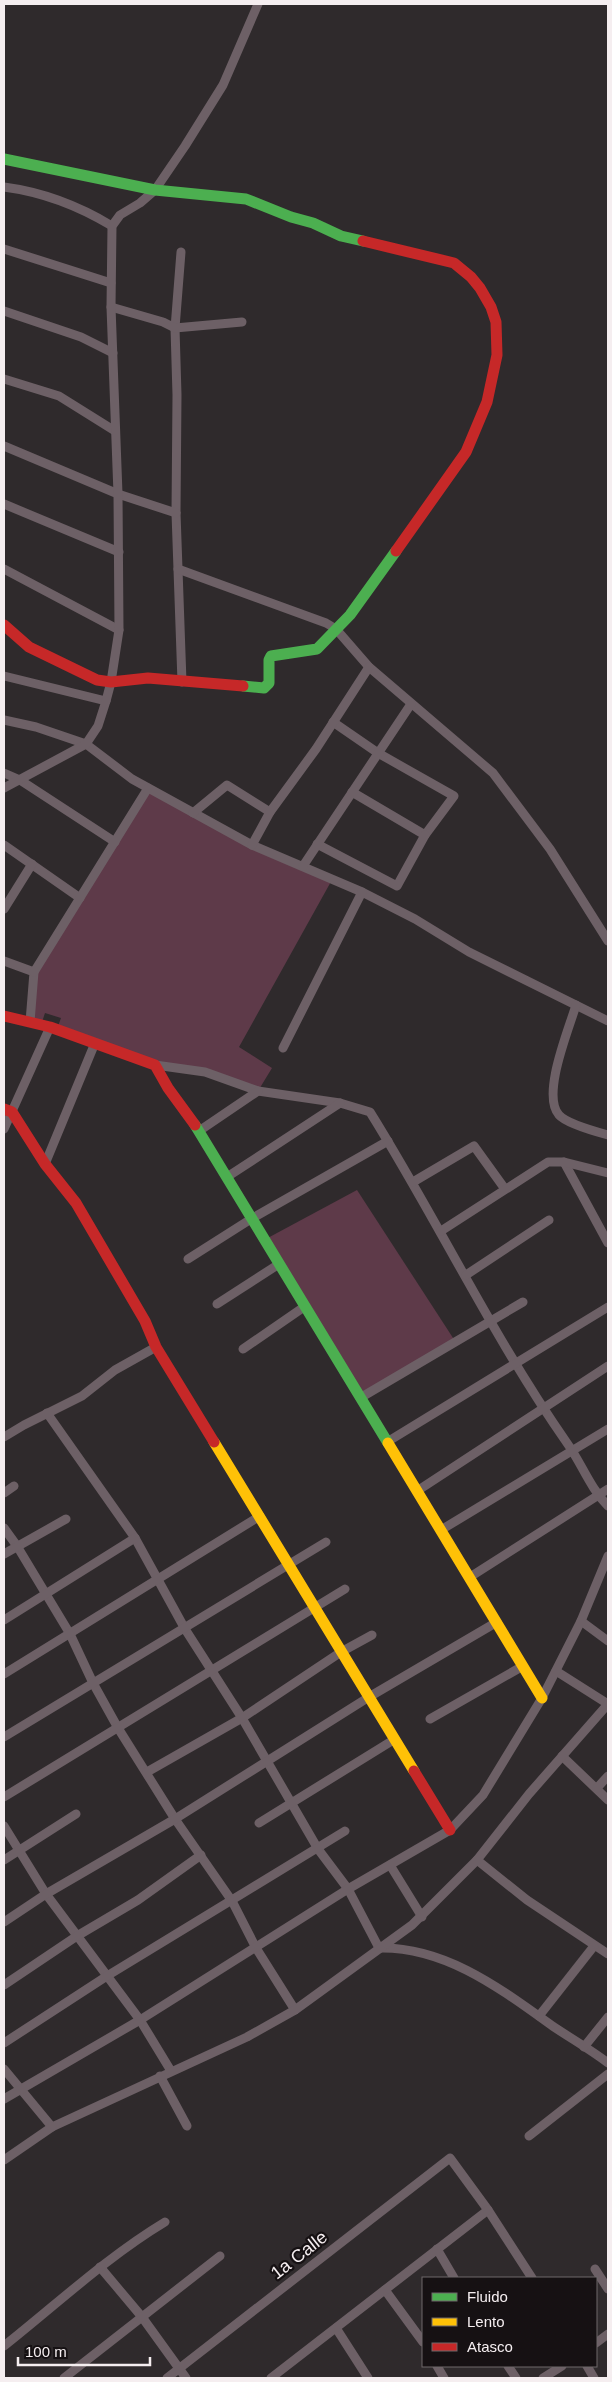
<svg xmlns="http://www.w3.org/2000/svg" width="612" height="2382" viewBox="0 0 612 2382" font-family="Arial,sans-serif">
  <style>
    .green { fill: #5e3a49 }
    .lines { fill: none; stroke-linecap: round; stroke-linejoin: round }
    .street { stroke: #6d6066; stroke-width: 9 }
    .fast { stroke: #4caf50; stroke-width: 11 }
    .slow { stroke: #ffc107; stroke-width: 11 }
    .jam { stroke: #c62828; stroke-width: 11 }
    .labels { text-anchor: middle; stroke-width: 4.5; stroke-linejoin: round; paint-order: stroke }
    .street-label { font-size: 18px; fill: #f5eef0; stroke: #161113 }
  </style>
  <rect width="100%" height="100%" fill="#2f2a2c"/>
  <g class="green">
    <polygon points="148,788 240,838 333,878 239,1047 272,1068 258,1091 234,1081 155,1065 57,1029 61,1018 45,1013 41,1025 30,1022 34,972"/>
    <polygon points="357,1190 455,1341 360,1398 264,1240"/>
  </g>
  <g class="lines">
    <g class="street">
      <path d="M4,187C42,192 79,206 112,226"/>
      <polyline points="4,249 111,283"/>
      <polyline points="181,252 175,328 177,395 176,513 182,682"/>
      <polyline points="111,307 163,322 175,328 242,322"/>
      <polyline points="4,311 81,337 113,353"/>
      <polyline points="4,379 59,396 115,431"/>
      <polyline points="4,446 118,494 176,513"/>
      <polyline points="4,504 119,552"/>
      <polyline points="4,569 119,630"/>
      <polyline points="178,569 326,623 336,629 369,667 493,773 550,849 608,941"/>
      <polyline points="4,676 106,701"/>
      <polyline points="4,720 36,727 86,744 132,779 252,845 362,892 415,919 469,952 608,1021"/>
      <polyline points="333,722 378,753 454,796 425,835 352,792"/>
      <polyline points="4,773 20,780 115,842"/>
      <polyline points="4,788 86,744 98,726 106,701 111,682 119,630 118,494 111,307 112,226 120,215 140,203 155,190 185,146 223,85 258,4"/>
      <polyline points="193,813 227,785 270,812"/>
      <polyline points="317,844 397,886 425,835"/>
      <polyline points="4,845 80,898"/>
      <polyline points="252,845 270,812 316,749 369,667"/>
      <polyline points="303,866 411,704"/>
      <polyline points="4,909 32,864"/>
      <polyline points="4,961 34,972 30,1022"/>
      <polyline points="34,972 148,788"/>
      <path d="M576,1005C569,1029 541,1095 559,1115C566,1123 597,1132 608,1135"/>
      <polyline points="283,1048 362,892"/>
      <path d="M155,1065L205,1072L258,1091L340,1103L370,1112C438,1221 494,1339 567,1443C582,1464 590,1488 608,1506"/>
      <polyline points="4,1129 50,1027"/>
      <polyline points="199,1131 258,1091"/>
      <polyline points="564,1162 608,1243"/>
      <polyline points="45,1164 95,1043"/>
      <polyline points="227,1177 340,1103"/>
      <polyline points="413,1182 474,1146 505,1189"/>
      <polyline points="441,1231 548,1162 564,1162 608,1173"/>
      <polyline points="188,1259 251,1219 388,1141"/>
      <polyline points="466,1275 549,1220"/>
      <polyline points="217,1304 279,1264"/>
      <polyline points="243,1349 304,1307"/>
      <polyline points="360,1398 523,1302"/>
      <polyline points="47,1413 135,1538 185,1629 242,1718 318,1849 348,1889 379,1948"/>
      <polyline points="4,1437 24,1425 82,1396 115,1370 156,1347"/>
      <polyline points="387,1442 608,1307"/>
      <polyline points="417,1491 608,1366"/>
      <polyline points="4,1493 14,1486"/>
      <polyline points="4,1528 17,1546 70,1634 93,1683 118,1728 175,1819 232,1901 256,1948 295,2010"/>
      <polyline points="441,1530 608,1429"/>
      <polyline points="4,1554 66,1519"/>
      <polyline points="470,1577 608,1489"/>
      <polyline points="4,1620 135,1538"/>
      <polyline points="581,1621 608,1641"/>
      <polyline points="556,1671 608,1704"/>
      <polyline points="4,1674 260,1516"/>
      <polyline points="430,1719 523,1666"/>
      <polyline points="4,1737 326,1542"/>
      <polyline points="562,1756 608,1800"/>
      <polyline points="147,1772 242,1718 341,1652 372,1635"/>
      <polyline points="597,1788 608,1776"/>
      <polyline points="4,1797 345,1589"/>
      <polyline points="259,1823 395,1739"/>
      <polyline points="4,1826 46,1894 140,2020 171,2071"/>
      <polyline points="4,1860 76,1814"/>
      <polyline points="477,1860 527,1900 608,1954"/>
      <polyline points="390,1865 422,1917"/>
      <polyline points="4,1922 46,1894 175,1819 369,1697 497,1622"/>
      <path d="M380,1948C447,1947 502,1990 554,2027C572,2039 591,2050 608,2063"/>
      <polyline points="4,1985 77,1936 138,1900 201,1855"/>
      <polyline points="539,2016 594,1946"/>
      <polyline points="4,2043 107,1976 345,1831"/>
      <polyline points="584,2047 608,2017"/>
      <polyline points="4,2069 52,2127"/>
      <polyline points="160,2076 187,2126"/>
      <polyline points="4,2099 140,2020 348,1889 450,1830 483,1795 542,1698 581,1621 608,1556"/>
      <polyline points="529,2136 608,2074"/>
      <polyline points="4,2160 52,2127 247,2037 295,2010 412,1925 477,1860 529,1794 608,1704"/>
      <polyline points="437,2249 454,2278"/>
      <polyline points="100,2267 142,2317 186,2378"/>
      <polyline points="595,2269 608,2289"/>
      <polyline points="385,2290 423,2342"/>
      <polyline points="336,2328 368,2378"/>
      <polyline points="596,2343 608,2334"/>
      <path d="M4,2346C57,2304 107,2257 165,2222"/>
      <polyline points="437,2366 444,2378"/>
      <polyline points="508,2366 516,2378"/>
      <polyline points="587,2366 594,2378"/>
      <polyline points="64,2378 220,2256"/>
      <polyline points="167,2378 450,2158 488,2210 532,2278"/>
      <polyline points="271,2378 488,2210"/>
      <polyline points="543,2378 562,2366"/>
    </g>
    <g class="fast">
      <polyline points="4,159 155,190 246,199 291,217 313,223 341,236 363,241"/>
      <polyline points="243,686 264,688 269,683 269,660 271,656 317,649 350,615 396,551"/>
      <polyline points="195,1125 388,1443"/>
    </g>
    <g class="slow">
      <polyline points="214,1442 414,1771"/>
      <polyline points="388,1443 542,1698"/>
    </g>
    <g class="jam">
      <polyline points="363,241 454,263 471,277 480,288 491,307 496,322 497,355 487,402 466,452 396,551"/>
      <polyline points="4,625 29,647 97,680 111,682 148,678 243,686"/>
      <polyline points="4,1016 50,1027 155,1065 168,1088 195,1125"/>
      <polyline points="4,1109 12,1112 45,1164 76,1203 145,1321 156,1347 214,1442"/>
      <polyline points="414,1771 450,1830"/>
    </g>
  </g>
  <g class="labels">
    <g class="street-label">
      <text transform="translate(299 2255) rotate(-38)" y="6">1a Calle</text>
    </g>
  </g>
  <rect width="612" height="2382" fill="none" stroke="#f5eef0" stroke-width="10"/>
  <rect x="422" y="2277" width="175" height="90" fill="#161113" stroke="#6f696b"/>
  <rect x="432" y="2293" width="25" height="8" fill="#4caf50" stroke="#6f696b"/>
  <text x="467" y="2302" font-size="15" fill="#f5eef0">Fluido</text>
  <rect x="432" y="2318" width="25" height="8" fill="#ffc107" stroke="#6f696b"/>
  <text x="467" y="2327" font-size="15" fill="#f5eef0">Lento</text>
  <rect x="432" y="2343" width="25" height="8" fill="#c62828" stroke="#6f696b"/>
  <text x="467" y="2352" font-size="15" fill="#f5eef0">Atasco</text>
  <path d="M18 2357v8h132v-8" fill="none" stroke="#f5eef0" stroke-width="2.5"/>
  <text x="25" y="2357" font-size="15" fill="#f5eef0" stroke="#161113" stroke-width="4" paint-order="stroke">100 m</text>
</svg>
